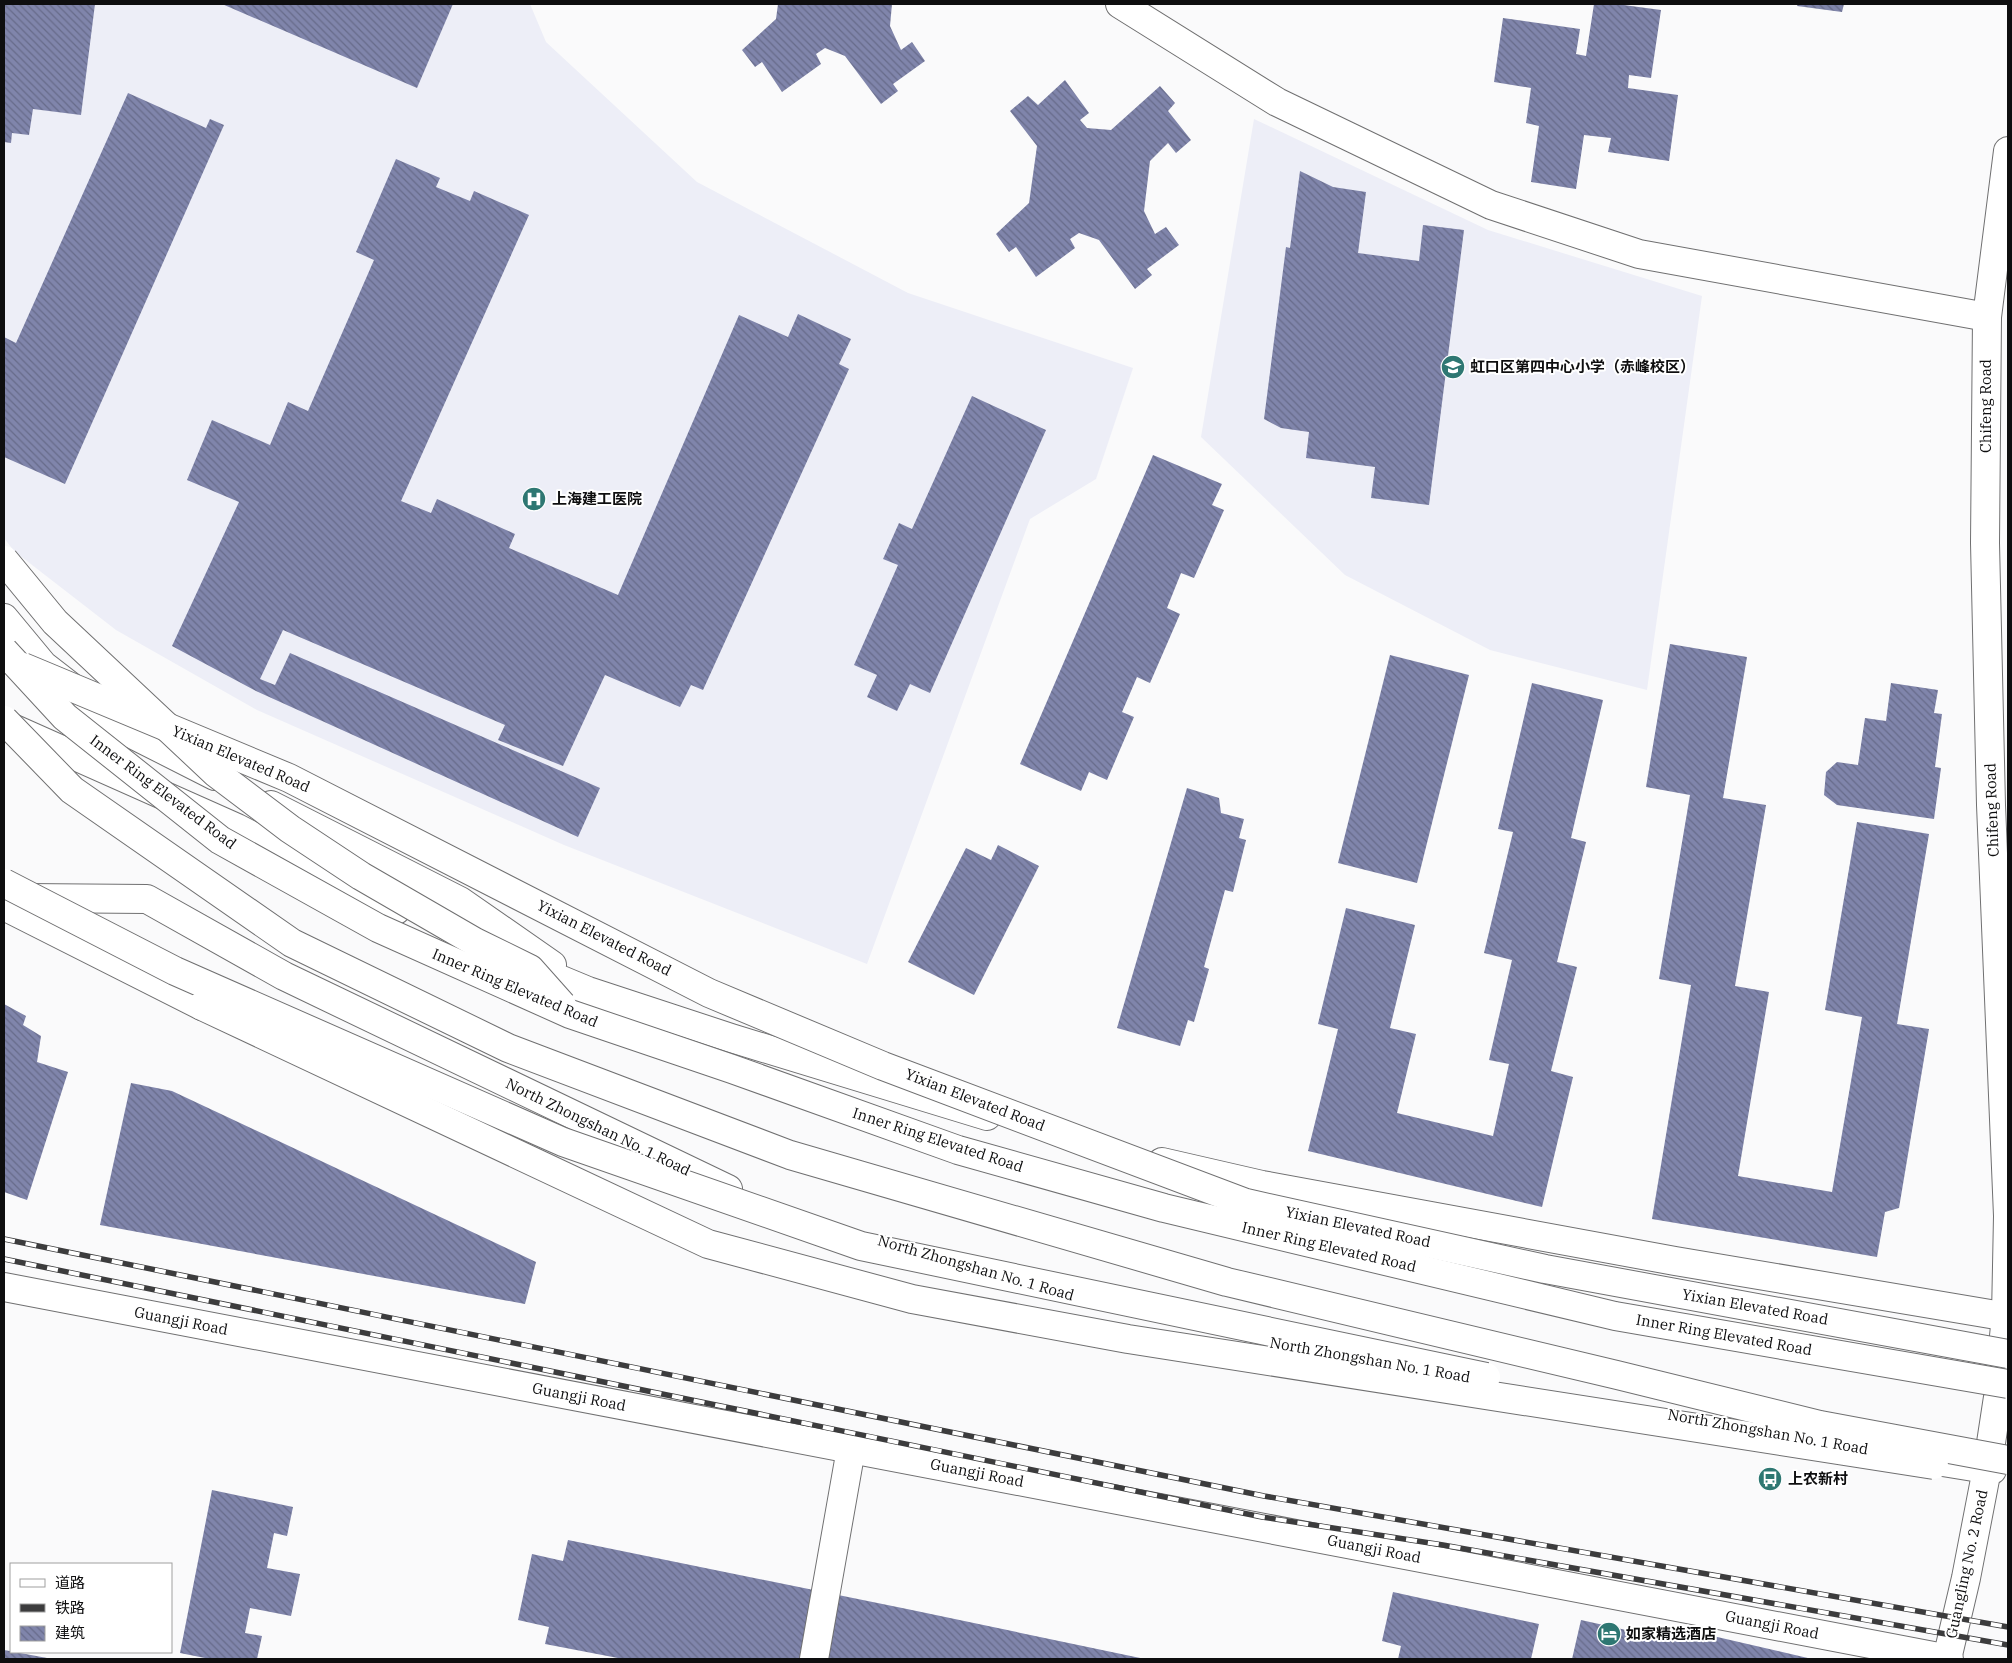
<svg xmlns="http://www.w3.org/2000/svg" width="2012" height="1663" viewBox="0 0 2012 1663" font-family="'IBM Plex Serif','Noto Sans SC',serif">
  <style>
    .built { fill: #edeef7 }
    .building { fill: url(#building-back-hatch) }
    .lines { fill: none; stroke-linecap: round; stroke-linejoin: round }
    .minor-casing { stroke: #707071; stroke-width: 30 }
    .major-casing { stroke: #707071; stroke-width: 30 }
    .highway-casing { stroke: #707071; stroke-width: 30 }
    .minor { stroke: #fff; stroke-width: 28 }
    .major { stroke: #fff; stroke-width: 28 }
    .highway { stroke: #fff; stroke-width: 28 }
    .rail-casing { stroke: #3c3c3d; stroke-width: 5.5 }
    .rail { stroke: #fff; stroke-width: 4; stroke-dasharray: 11; stroke-linecap: butt }
    .highway-bridge-casing { stroke: #707071; stroke-width: 30; stroke-linecap: butt }
    .highway-bridge { stroke: #fff; stroke-width: 28 }
    .labels { text-anchor: middle; stroke-width: 4; stroke-linejoin: round; paint-order: stroke }
    .poi-label { font-size: 15px; font-weight: bold; fill: #0e0e0f; stroke: #fff; text-anchor: start }
    .street-label { font-size: 15px; fill: #0e0e0f; stroke: #fff }
  </style>
  <defs>
    <pattern id="building-back-hatch" width="6" height="6" patternUnits="userSpaceOnUse" patternTransform="scale(1.25)"><rect width="6" height="6" fill="#8085ab"/><path d="M-1 5l2 2M0 0l6 6M5-1l2 2" fill="none" stroke="#676b8a"/></pattern>
  </defs>
  <rect width="100%" height="100%" fill="#fafafb"/>
  <g class="built">
    <polygon points="4,4 530,4 546,42 697,182 908,293 1133,368 1096,479 1030,519 867,964 564,845 257,710 116,630 14,551 4,538"/>
    <polygon points="1254,119 1488,230 1702,296 1647,690 1490,650 1345,575 1201,437"/>
  </g>
  <g class="building">
    <polygon points="4,4 95,4 81,115 33,109 29,135 12,133 11,143 4,142"/>
    <polygon points="222,4 453,4 417,88"/>
    <polygon points="778,4 892,4 890,26 901,50 912,42 925,61 893,84 898,91 881,104 845,56 825,48 816,54 821,64 782,92 762,62 755,67 742,50 776,19"/>
    <polygon points="1594,4 1616,4 1661,10 1651,78 1629,75 1628,88 1678,95 1669,161 1608,152 1611,138 1584,135 1576,189 1531,182 1539,126 1526,123 1531,88 1494,82 1503,18 1580,29 1576,54 1586,56"/>
    <polygon points="1798,4 1844,4 1842,12 1797,6"/>
    <polygon points="1065,80 1089,113 1080,120 1087,128 1111,130 1160,86 1175,103 1168,111 1191,140 1176,153 1168,143 1150,161 1144,211 1155,234 1166,227 1179,245 1147,269 1152,275 1135,289 1099,240 1079,233 1070,239 1075,248 1036,277 1016,247 1009,252 996,234 1029,203 1037,146 1010,111 1028,96 1038,105"/>
    <polygon points="128,93 206,128 210,119 224,125 65,484 4,457 4,337 16,343"/>
    <polygon points="396,159 440,178 436,187 470,201 474,191 529,215 401,501 431,513 437,499 515,534 509,548 618,595 739,315 788,337 798,314 851,339 839,364 849,369 703,690 691,685 680,707 605,675 563,766 498,740 505,725 283,630 260,679 275,685 290,653 600,788 578,837 256,691 172,646 239,502 187,480 212,420 270,445 288,402 308,411 374,260 356,252"/>
    <polygon points="1300,171 1333,187 1366,192 1358,253 1419,261 1423,225 1464,230 1429,505 1371,498 1375,467 1306,458 1309,432 1281,428 1264,419 1286,247 1290,248"/>
    <polygon points="972,396 1046,430 930,693 910,684 897,711 867,697 877,675 854,665 898,565 883,559 899,523 912,529"/>
    <polygon points="1153,455 1222,484 1212,505 1224,510 1194,578 1181,573 1167,608 1180,614 1150,683 1137,677 1122,712 1134,717 1107,780 1089,772 1081,791 1020,764"/>
    <polygon points="1670,644 1747,657 1723,798 1766,805 1735,986 1769,992 1738,1176 1832,1192 1862,1017 1825,1010 1857,822 1929,834 1897,1024 1929,1029 1899,1208 1885,1212 1877,1257 1652,1219 1691,985 1659,979 1690,795 1646,787"/>
    <polygon points="1390,655 1469,675 1417,883 1338,863"/>
    <polygon points="1532,683 1603,700 1571,838 1586,842 1557,962 1577,967 1551,1071 1573,1077 1542,1207 1308,1151 1338,1029 1318,1024 1346,908 1415,925 1390,1028 1416,1034 1397,1113 1493,1136 1509,1064 1489,1060 1512,960 1484,953 1513,832 1498,829"/>
    <polygon points="1891,683 1938,690 1934,713 1942,714 1935,767 1941,768 1934,819 1837,805 1824,795 1826,772 1837,762 1858,765 1865,718 1886,721"/>
    <polygon points="1187,788 1219,798 1221,813 1244,819 1239,838 1246,840 1233,892 1225,890 1204,967 1209,969 1194,1022 1188,1020 1180,1046 1117,1028"/>
    <polygon points="998,845 1039,866 974,995 908,962 966,848 991,860"/>
    <polygon points="4,1004 26,1016 23,1025 41,1036 37,1062 68,1072 27,1200 4,1192"/>
    <polygon points="131,1083 172,1091 536,1262 525,1304 100,1225"/>
    <polygon points="212,1490 293,1507 287,1536 274,1533 267,1568 300,1574 291,1616 250,1608 245,1633 262,1636 257,1659 210,1659 180,1653"/>
    <polygon points="568,1540 907,1609 1145,1659 623,1659 545,1644 549,1627 518,1620 532,1554 563,1561"/>
    <polygon points="1393,1592 1539,1624 1531,1659 1398,1659 1401,1646 1382,1641"/>
    <polygon points="1581,1620 1671,1640 1674,1627 1812,1659 1572,1659"/>
    <polygon points="4,1650 47,1658 47,1659 4,1659"/>
  </g>
  <g class="lines">
    <g class="minor-casing">
      <g id="minor">
        <polyline points="1120,4 1277,102 1491,205 1639,254 1987,317"/>
        <polyline points="4,1287 1949,1659"/>
        <polyline points="814,1659 851,1449"/>
        <polyline points="1947,1659 1966,1578 1987,1469 1998,1397 2006,1316 2008,1216 1991,805 1985,543 1987,317 2008,151"/>
      </g>
    </g>
    <g class="major-casing">
      <g id="major">
        <polyline points="4,618 43,665 132,734 215,776"/>
        <polyline points="10,727 237,828 396,910"/>
        <polyline points="271,805 460,901 552,965"/>
        <polyline points="25,898 147,899 284,976 728,1189"/>
        <polyline points="523,964 588,991 731,1038 987,1116"/>
        <polyline points="1162,1162 1262,1185 1675,1261 2008,1317"/>
        <polyline points="1912,1457 1992,1470"/>
      </g>
    </g>
    <g class="highway-casing">
      <polyline id="highway" points="4,906 202,1006"/>
    </g>
    <use href="#minor" class="minor"/>
    <use href="#major" class="major"/>
    <use href="#highway" class="highway"/>
    <g class="rail-casing">
      <g id="rail">
        <polyline points="4,1239 1264,1496 2008,1627"/>
        <polyline points="4,1259 1262,1517 1443,1545 2008,1645"/>
      </g>
    </g>
    <use href="#rail" class="rail"/>
    <g class="highway-bridge-casing">
      <g id="highway-bridge">
        <polyline points="4,560 55,622 216,773 290,829 361,876 475,942 530,969 562,1005"/>
        <polyline points="4,651 65,717 220,840 378,928 570,1014 732,1069 958,1150 1164,1208 1615,1316 2008,1384"/>
        <polyline points="23,667 289,778 709,993 883,1066 1246,1203 1545,1269 2008,1354"/>
        <polyline points="4,720 72,790 292,943 508,1048 790,1155 1227,1282 1617,1375 1820,1425 2008,1460"/>
        <polyline points="4,883 175,971 563,1142 861,1246 1486,1377"/>
        <polyline points="202,1006 708,1244 912,1299 1128,1339 1934,1465"/>
      </g>
    </g>
    <use href="#highway-bridge" class="highway-bridge"/>
  </g>
  <defs>
    <g id="school-disc" transform="scale(1.25)"><circle r="9.5" fill="#2e7772" stroke="#fff"/><path d="M0-5L7-2L0 1L-7-2ZM-4 1L0 2.5L4 1V4Q0 6-4 4Z" fill="#fff"/></g>
    <g id="hospital-disc" transform="scale(1.25)"><circle r="9.5" fill="#2e7772" stroke="#fff"/><path d="M-5-5h3v3.5h4V-5h3V5h-3V1.5h-4V5h-3Z" fill="#fff"/></g>
    <g id="bus-disc" transform="scale(1.25)"><circle r="9.5" fill="#2e7772" stroke="#fff"/><path d="M-5-6H5V4H4V6H2V4H-2V6H-4V4H-5ZM-3.5-4V0h7V-4ZM-3.5 1.2v1.5H-2V1.2ZM2 1.2v1.5H3.5V1.2Z" fill="#fff"/></g>
    <g id="hotel-disc" transform="scale(1.25)"><circle r="9.5" fill="#2e7772" stroke="#fff"/><path d="M-6-4.5h1.5V1H6V5H4.5V3h-9V5H-6ZM-4 0a1.8 1.8 0 1 1 3.6 0ZM.5 0V-2.5h3Q6-2.5 6 0Z" fill="#fff"/></g>
  </defs>
  <g fill-rule="evenodd">
    <use href="#school-disc" x="1453" y="367"/>
    <use href="#hospital-disc" x="534" y="499"/>
    <use href="#bus-disc" x="1770" y="1479"/>
    <use href="#hotel-disc" x="1609" y="1634"/>
  </g>
  <g class="labels">
    <g class="poi-label">
      <text x="1470" y="372">虹口区第四中心小学（赤峰校区）</text>
      <text x="552" y="504">上海建工医院</text>
      <text x="1788" y="1484">上农新村</text>
      <text x="1626" y="1639">如家精选酒店</text>
    </g>
    <g class="street-label">
      <text transform="translate(1986 406) rotate(-90)" y="5">Chifeng Road</text>
      <text transform="translate(241 759) rotate(23)" y="5">Yixian Elevated Road</text>
      <text transform="translate(163 792) rotate(37)" y="5">Inner Ring Elevated Road</text>
      <text transform="translate(1992 810) rotate(-92)" y="5">Chifeng Road</text>
      <text transform="translate(604 938) rotate(27)" y="5">Yixian Elevated Road</text>
      <text transform="translate(515 988) rotate(23)" y="5">Inner Ring Elevated Road</text>
      <text transform="translate(975 1100) rotate(21)" y="5">Yixian Elevated Road</text>
      <text transform="translate(598 1127) rotate(26)" y="5">North Zhongshan No. 1 Road</text>
      <text transform="translate(938 1140) rotate(18)" y="5">Inner Ring Elevated Road</text>
      <text transform="translate(1358 1227) rotate(12)" y="5">Yixian Elevated Road</text>
      <text transform="translate(1329 1247) rotate(13)" y="5">Inner Ring Elevated Road</text>
      <text transform="translate(976 1268) rotate(16)" y="5">North Zhongshan No. 1 Road</text>
      <text transform="translate(1755 1307) rotate(10)" y="5">Yixian Elevated Road</text>
      <text transform="translate(181 1321) rotate(11)" y="5">Guangji Road</text>
      <text transform="translate(1724 1335) rotate(10)" y="5">Inner Ring Elevated Road</text>
      <text transform="translate(1370 1360) rotate(10)" y="5">North Zhongshan No. 1 Road</text>
      <text transform="translate(579 1397) rotate(11)" y="5">Guangji Road</text>
      <text transform="translate(1768 1432) rotate(10)" y="5">North Zhongshan No. 1 Road</text>
      <text transform="translate(977 1473) rotate(11)" y="5">Guangji Road</text>
      <text transform="translate(1374 1549) rotate(11)" y="5">Guangji Road</text>
      <text transform="translate(1967 1564) rotate(-78)" y="5">Guangling No. 2 Road</text>
      <text transform="translate(1772 1625) rotate(11)" y="5">Guangji Road</text>
    </g>
  </g>
  <rect width="2012" height="1663" fill="none" stroke="#0e0e0f" stroke-width="10"/>
  <rect x="10" y="1563" width="162" height="90" fill="#ffffff" stroke="#9f9f9f"/>
  <rect x="20" y="1579" width="25" height="8" fill="#ffffff" stroke="#9f9f9f"/>
  <text x="55" y="1588" font-size="15" fill="#0e0e0f">道路</text>
  <rect x="20" y="1604" width="25" height="8" fill="#3c3c3d" stroke="#9f9f9f"/>
  <text x="55" y="1613" font-size="15" fill="#0e0e0f">铁路</text>
  <rect x="20" y="1626" width="25" height="15" fill="url(#building-back-hatch)" stroke="#9f9f9f"/>
  <text x="55" y="1638" font-size="15" fill="#0e0e0f">建筑</text>
</svg>
